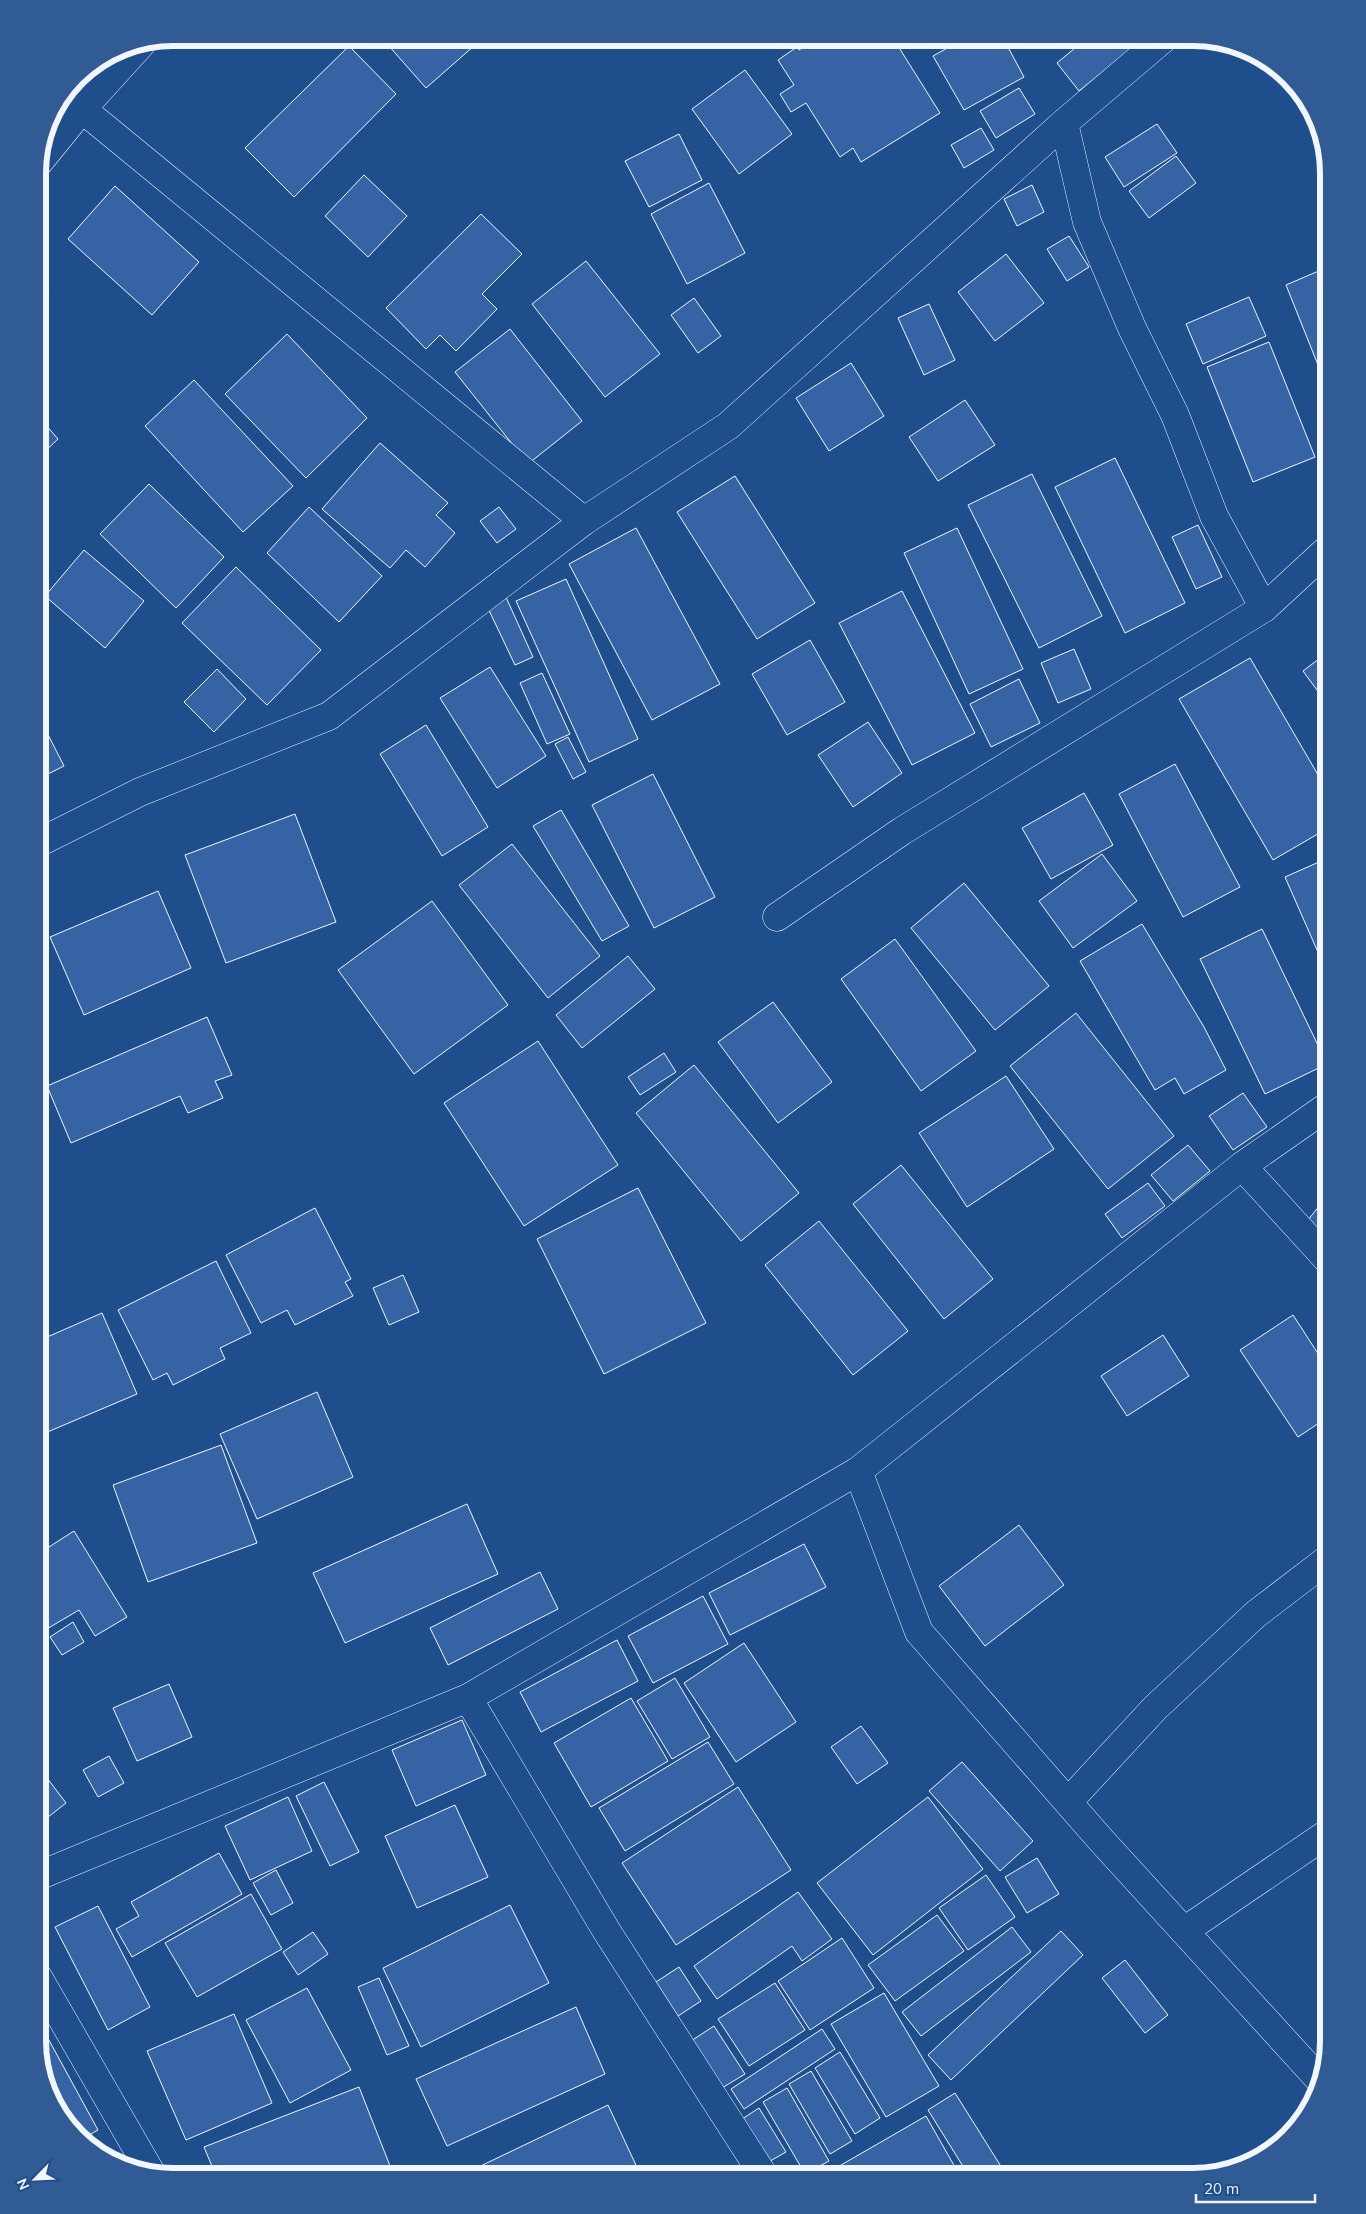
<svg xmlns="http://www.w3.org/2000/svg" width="1366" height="2214" viewBox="0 0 1366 2214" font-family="Mulish,sans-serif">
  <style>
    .building { fill: #3563a3; stroke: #f2f6ff }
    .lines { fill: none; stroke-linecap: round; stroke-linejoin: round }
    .minor-casing { stroke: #f2f6ff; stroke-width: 29 }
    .minor { stroke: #1f4e8c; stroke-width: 28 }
    .rim { fill: none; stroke: #f2f6ff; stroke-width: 6 }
  </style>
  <rect width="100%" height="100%" fill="#1f4e8c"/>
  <g class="building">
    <polygon points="397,38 483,38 426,88 388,45"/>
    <polygon points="568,38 584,38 571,44"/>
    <polygon points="818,38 893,38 940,113 861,162 853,148 840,157 806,103 791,112 780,94 794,85 778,60 797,47 799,50"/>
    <polygon points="965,38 1003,38 1024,77 964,110 933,56"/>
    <polygon points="1087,38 1125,38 1133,47 1079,91 1057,63"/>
    <polygon points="349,46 396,94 294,197 245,148"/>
    <polygon points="1254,56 1266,60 1259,64"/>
    <polygon points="745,70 792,134 739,174 692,109"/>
    <polygon points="1019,88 1035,114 996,138 980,111"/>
    <polygon points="1157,124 1177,153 1124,187 1105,157"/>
    <polygon points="981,128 994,150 964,168 951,145"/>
    <polygon points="679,134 702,180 649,207 625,161"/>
    <polygon points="1176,156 1196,183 1149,218 1129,191"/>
    <polygon points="364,175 407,216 368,257 325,216"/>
    <polygon points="709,183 745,253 687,284 651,214"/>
    <polygon points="1032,185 1044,212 1017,226 1004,199"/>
    <polygon points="115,186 199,262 152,315 68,239"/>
    <polygon points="481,214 522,254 482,294 497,309 456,351 440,335 426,349 386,308"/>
    <polygon points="1069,236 1089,267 1067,281 1047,249"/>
    <polygon points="1006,254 1044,303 995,341 958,292"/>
    <polygon points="586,261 660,354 605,397 532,304"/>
    <polygon points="1328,267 1328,390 1286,285"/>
    <polygon points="38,281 49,290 38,303"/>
    <polygon points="1249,297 1266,336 1203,364 1186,324"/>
    <polygon points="694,298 721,336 698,353 671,315"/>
    <polygon points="929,304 955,360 924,375 898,318"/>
    <polygon points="510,329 582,421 528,464 455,372"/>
    <polygon points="287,334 367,418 306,478 225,394"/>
    <polygon points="1269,342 1315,457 1253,482 1207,367"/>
    <polygon points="851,363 884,416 829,451 796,398"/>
    <polygon points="194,380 293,486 243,532 145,426"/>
    <polygon points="965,400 995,445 938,481 909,437"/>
    <polygon points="38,416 58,439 38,458"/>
    <polygon points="380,443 448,503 436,515 455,533 425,567 406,550 390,568 322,509"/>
    <polygon points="1115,458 1185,603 1125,633 1055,487"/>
    <polygon points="1032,474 1102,616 1039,648 968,505"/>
    <polygon points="735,476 815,603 757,639 677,512"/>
    <polygon points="149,484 224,557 176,608 100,534"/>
    <polygon points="309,507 382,576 339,622 267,553"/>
    <polygon points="499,507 516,529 497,543 480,521"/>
    <polygon points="1198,525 1222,577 1196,589 1172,537"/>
    <polygon points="636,528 720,684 652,720 569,564"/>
    <polygon points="957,528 1023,669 969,694 904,553"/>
    <polygon points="84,550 144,601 105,648 45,596"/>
    <polygon points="236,567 321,650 267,705 182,623"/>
    <polygon points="566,579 638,739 589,762 516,601"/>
    <polygon points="902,591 975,733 912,765 839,623"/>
    <polygon points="505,595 533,657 515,665 486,604"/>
    <polygon points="810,640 845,702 787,735 752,674"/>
    <polygon points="1074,649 1091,689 1058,703 1041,663"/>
    <polygon points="1328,652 1328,705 1303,671"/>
    <polygon points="1250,658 1328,792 1328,828 1273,860 1179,699"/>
    <polygon points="490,667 546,756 497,788 440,698"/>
    <polygon points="217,669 246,699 214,732 184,702"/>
    <polygon points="542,673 570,734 547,744 520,683"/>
    <polygon points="1019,679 1040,723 991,747 970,704"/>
    <polygon points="38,715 64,766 38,779"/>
    <polygon points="868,722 902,773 853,807 818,755"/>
    <polygon points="426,725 488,827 442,856 380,754"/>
    <polygon points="568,737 586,772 573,779 555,744"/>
    <polygon points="1175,764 1240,887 1183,917 1119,794"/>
    <polygon points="653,774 715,897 654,928 592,805"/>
    <polygon points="1084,793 1113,845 1051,879 1022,828"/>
    <polygon points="561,810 629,926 602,941 533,826"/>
    <polygon points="295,814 336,922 226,963 185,855"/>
    <polygon points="512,844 600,956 548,998 459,885"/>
    <polygon points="1102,854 1137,901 1073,948 1039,901"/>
    <polygon points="1328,858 1328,975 1285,877"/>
    <polygon points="964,883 1049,986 995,1030 911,928"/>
    <polygon points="158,891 191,968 84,1015 50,937"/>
    <polygon points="432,901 508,1005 414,1074 338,970"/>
    <polygon points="1142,924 1204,1027 1226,1070 1184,1094 1175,1078 1155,1090 1080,961"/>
    <polygon points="1262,929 1327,1064 1265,1094 1200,959"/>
    <polygon points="895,939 976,1051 921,1091 841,979"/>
    <polygon points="628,956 655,989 582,1048 556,1015"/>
    <polygon points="38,998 46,1017 38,1021"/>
    <polygon points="773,1002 832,1082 778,1123 718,1042"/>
    <polygon points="1076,1013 1174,1136 1108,1189 1010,1066"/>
    <polygon points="207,1017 232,1075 215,1081 223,1098 188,1113 180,1096 71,1143 47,1086"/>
    <polygon points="538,1041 618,1165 524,1226 444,1103"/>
    <polygon points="664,1053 676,1072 640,1095 628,1077"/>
    <polygon points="694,1065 799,1193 741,1241 636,1113"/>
    <polygon points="1006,1076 1054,1149 967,1207 919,1133"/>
    <polygon points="1243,1093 1267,1127 1233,1150 1209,1116"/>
    <polygon points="1188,1145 1210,1171 1173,1201 1151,1175"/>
    <polygon points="38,1147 44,1162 38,1165"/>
    <polygon points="901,1165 993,1279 944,1319 853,1204"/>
    <polygon points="1148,1183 1165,1206 1122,1238 1105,1214"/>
    <polygon points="638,1188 706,1323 604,1374 537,1239"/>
    <polygon points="1328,1195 1328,1237 1308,1220"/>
    <polygon points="315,1208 351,1279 345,1282 353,1296 295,1325 287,1310 261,1323 226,1255"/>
    <polygon points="819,1221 908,1331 853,1375 765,1265"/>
    <polygon points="216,1261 251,1333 220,1348 225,1359 173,1385 167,1373 153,1380 118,1310"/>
    <polygon points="403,1275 419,1312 389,1325 373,1288"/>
    <polygon points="102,1313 137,1394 38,1436 38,1341"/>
    <polygon points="1293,1315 1328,1369 1328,1417 1298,1437 1240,1350"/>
    <polygon points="1163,1335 1189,1376 1127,1416 1101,1376"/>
    <polygon points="317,1392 353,1477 257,1519 220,1434"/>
    <polygon points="221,1445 257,1543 148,1582 113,1485"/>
    <polygon points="467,1504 498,1574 345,1643 313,1573"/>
    <polygon points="1019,1525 1064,1585 985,1646 939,1586"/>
    <polygon points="74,1531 127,1617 95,1636 79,1610 45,1630 38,1617 38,1554"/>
    <polygon points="804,1544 826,1587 730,1635 709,1593"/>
    <polygon points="540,1572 558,1609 448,1665 430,1628"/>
    <polygon points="703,1596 728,1644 653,1683 628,1636"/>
    <polygon points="73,1622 84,1642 62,1655 50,1637"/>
    <polygon points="617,1640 638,1681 541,1732 520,1692"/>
    <polygon points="744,1643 796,1722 736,1762 684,1683"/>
    <polygon points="675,1678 710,1737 672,1759 637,1701"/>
    <polygon points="169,1684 192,1737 137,1761 113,1708"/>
    <polygon points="631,1698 668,1761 591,1807 554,1743"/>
    <polygon points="462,1720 486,1775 416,1806 392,1750"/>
    <polygon points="861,1726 888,1763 857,1784 831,1747"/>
    <polygon points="708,1742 734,1784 625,1851 599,1808"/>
    <polygon points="109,1756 124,1783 98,1797 83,1770"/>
    <polygon points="962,1762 1033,1841 1000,1871 929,1791"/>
    <polygon points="38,1766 66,1803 38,1825"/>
    <polygon points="324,1782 359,1852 330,1866 296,1796"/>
    <polygon points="738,1787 791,1870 676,1945 622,1863"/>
    <polygon points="288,1797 312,1851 250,1880 225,1826"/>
    <polygon points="928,1797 983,1869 873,1955 817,1883"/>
    <polygon points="455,1805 488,1877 417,1908 385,1836"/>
    <polygon points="219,1853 242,1894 132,1957 116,1929 139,1916 131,1902"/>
    <polygon points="1037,1858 1059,1894 1027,1913 1005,1877"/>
    <polygon points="276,1870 293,1903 271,1915 253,1883"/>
    <polygon points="986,1875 1015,1917 968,1950 939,1908"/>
    <polygon points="798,1892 832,1939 802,1961 792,1946 717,1999 694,1966"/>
    <polygon points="251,1894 282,1949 197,1997 165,1943"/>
    <polygon points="510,1905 549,1983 421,2047 383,1968"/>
    <polygon points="98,1906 150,2007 108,2030 55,1927"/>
    <polygon points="937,1915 964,1951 895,2001 868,1965"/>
    <polygon points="1012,1927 1031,1952 921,2036 902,2012"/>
    <polygon points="1061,1931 1083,1955 951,2080 928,2055"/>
    <polygon points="313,1932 328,1954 298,1975 283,1952"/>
    <polygon points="842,1938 874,1988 810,2030 778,1981"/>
    <polygon points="1125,1960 1168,2015 1145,2033 1102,1978"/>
    <polygon points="679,1967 701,2001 678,2016 656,1982"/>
    <polygon points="379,1978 409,2046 387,2055 358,1987"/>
    <polygon points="775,1983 805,2030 749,2066 718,2019"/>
    <polygon points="307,1988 351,2070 290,2103 246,2020"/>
    <polygon points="884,1993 939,2086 886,2117 831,2024"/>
    <polygon points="576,2007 605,2074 447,2146 416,2079"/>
    <polygon points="234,2014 272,2103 186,2140 147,2051"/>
    <polygon points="38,2020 98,2130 84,2138 52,2101 38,2040"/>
    <polygon points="714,2026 745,2074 722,2088 691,2041"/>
    <polygon points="822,2029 835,2049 744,2109 731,2089"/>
    <polygon points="840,2052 880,2118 855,2134 815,2068"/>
    <polygon points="811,2071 852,2141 830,2154 789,2084"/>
    <polygon points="359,2087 394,2176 216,2176 204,2147"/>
    <polygon points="787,2088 829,2161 805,2174 763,2102"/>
    <polygon points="955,2093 1007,2176 969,2176 928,2110"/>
    <polygon points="608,2105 641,2176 471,2176 468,2172"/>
    <polygon points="759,2108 786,2152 765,2164 739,2121"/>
    <polygon points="926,2116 960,2176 822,2176"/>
  </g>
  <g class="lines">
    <g class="minor-casing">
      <g id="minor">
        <polyline points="60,102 82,109 584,521"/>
        <polyline points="1064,123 1087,222 1132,328 1175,415 1214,516 1264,608"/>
        <polyline points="39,162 82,109 141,44"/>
        <polyline points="38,843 140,792 329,716 584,521 728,426 1064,123 1164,38"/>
        <polyline points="777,917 902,831 1264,608 1328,549"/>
        <polyline points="1242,1166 1328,1260"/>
        <polyline points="858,1471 919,1632 1101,1840 1318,2078"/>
        <polyline points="468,1698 606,1930 764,2176"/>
        <polyline points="1068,1802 1155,1708 1256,1614 1328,1559"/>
        <polyline points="38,1876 468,1698 858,1471 1242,1166 1328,1106"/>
        <polyline points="1184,1931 1328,1833"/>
        <polyline points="38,1977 150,2171"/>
      </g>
    </g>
    <use href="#minor" class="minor"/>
  </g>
  <path d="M0 0H1366V2214H0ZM173 46H1193A127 127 0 0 1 1320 173V2041A127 127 0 0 1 1193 2168H173A127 127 0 0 1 46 2041V173A127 127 0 0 1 173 46Z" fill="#305b95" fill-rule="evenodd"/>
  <path class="rim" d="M173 46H1193A127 127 0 0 1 1320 173V2041A127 127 0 0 1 1193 2168H173A127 127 0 0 1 46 2041V173A127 127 0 0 1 173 46Z"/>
  <g transform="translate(35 2179) rotate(246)" stroke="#1f4e8c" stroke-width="4" paint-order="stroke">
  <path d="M0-4L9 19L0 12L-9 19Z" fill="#f2f6ff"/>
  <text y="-8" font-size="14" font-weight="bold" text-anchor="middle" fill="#f2f6ff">N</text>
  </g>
  <path d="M1196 2194v8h119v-8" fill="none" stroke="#f2f6ff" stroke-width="2.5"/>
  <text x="1204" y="2194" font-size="15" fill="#f2f6ff" stroke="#1f4e8c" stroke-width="4" paint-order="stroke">20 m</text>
</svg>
